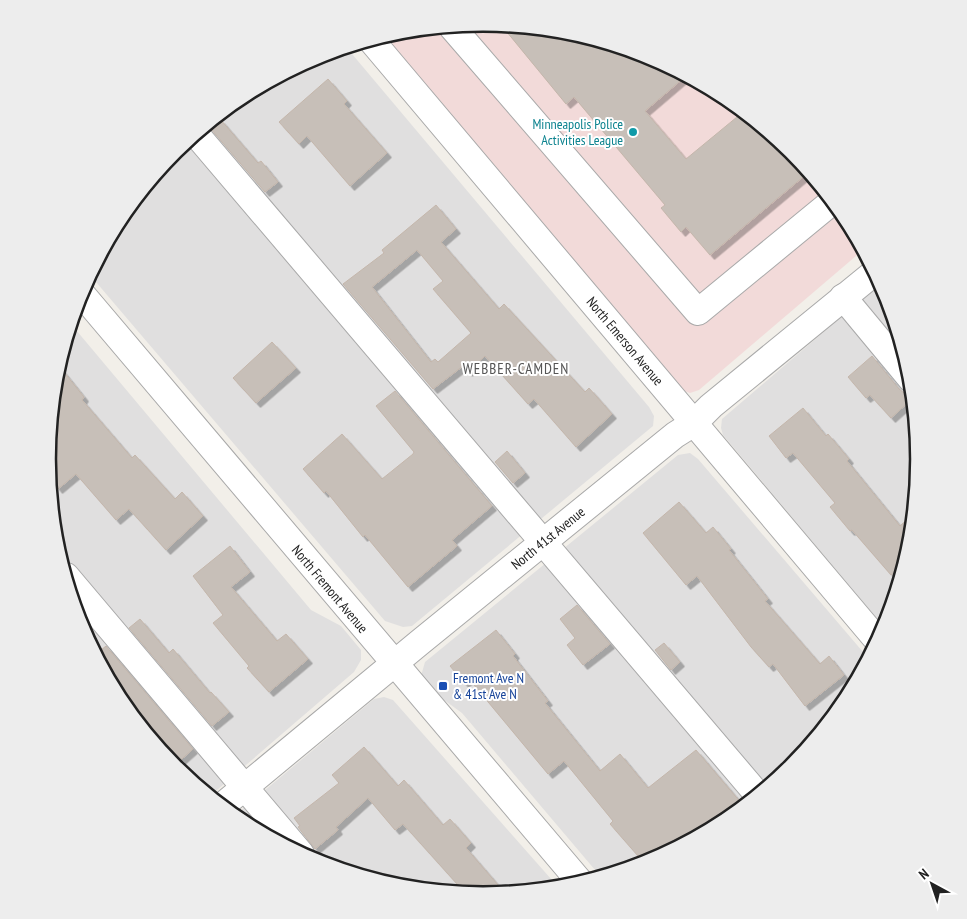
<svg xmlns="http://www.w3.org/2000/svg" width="967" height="919" viewBox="0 0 967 919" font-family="'PT Sans Narrow',sans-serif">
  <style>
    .residential { fill: #e0dfdf }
    .commercial { fill: #f2dad9 }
    .building { fill: #c7bfb8; stroke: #c4b6ab; fill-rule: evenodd; filter: url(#shadow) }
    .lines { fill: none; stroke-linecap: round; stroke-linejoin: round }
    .minor-casing { stroke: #a9a9a9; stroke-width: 28 }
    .minor { stroke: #fff; stroke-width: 26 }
    .culture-dot { fill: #0f9aa8; stroke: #fff; stroke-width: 2 }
    .transit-dot { fill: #1a4fb4; stroke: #fff; stroke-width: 2 }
    .labels { text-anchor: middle; stroke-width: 4; stroke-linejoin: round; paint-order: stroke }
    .culture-label { font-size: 14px; fill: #0d838f; stroke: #fff; text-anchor: end }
    .street-label { font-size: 14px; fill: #222; stroke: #fff }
    .transit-label { font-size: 14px; fill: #164399; stroke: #fff; text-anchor: start }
    .neighbourhood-label { font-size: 15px; letter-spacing: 1px; fill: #555; stroke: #fff }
    .rim { fill: none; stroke: #222; stroke-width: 2.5 }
  </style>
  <defs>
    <filter id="shadow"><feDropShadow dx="4.5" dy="4.5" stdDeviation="0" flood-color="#0004"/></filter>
  </defs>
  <rect width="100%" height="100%" fill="#f2efe9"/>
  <g class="residential">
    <polygon points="347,48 649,407 654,416 653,426 412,626 403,627 385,621 90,275 121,217 176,151 242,97 317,57"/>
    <polygon points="881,283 886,293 911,375 919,460 911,545 885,628 723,435 721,428 722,419"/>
    <polygon points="71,324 311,610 341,626 361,650 361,660 354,672 210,796 175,767 121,701 81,626 56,544 48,459 56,374"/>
    <polygon points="690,453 698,459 869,659 846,702 791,768 725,822 650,862 601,877 462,713 429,689 421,676 425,662 678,455"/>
    <polygon points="384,697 393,700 559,888 483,895 398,887 316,862 241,822 234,816 374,699"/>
  </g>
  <polygon class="commercial" points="484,24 569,32 651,57 726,97 792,152 846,218 863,250 699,390 690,393 679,389 383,37 399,32"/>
  <g class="building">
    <polygon points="502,26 569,32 651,57 686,76 645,111 686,159 743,112 792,152 809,172 710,255 686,227 681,232 661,208 665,205 574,97 566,104"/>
    <polygon points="328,79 347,101 344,104 387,153 350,186 307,136 299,144 279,122"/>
    <polygon points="220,119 258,163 261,161 278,182 265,192 210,128"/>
    <path d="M436,205L456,229L441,242L499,309L504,304L585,392L589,388L612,414L576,447L534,399L528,404L485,356L468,372L463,366L433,389L343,284L384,253L382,250ZM417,250L443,281L433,289L471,333L438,362L435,359L431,362L372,287Z"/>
    <polygon points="272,342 296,368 256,403 233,378"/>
    <polygon points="872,356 899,389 912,399 891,418 870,395 866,398 848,377"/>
    <polygon points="59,366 84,397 82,400 132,458 135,455 175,499 182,492 203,516 166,550 129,509 116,520 76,474 58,489 50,479 48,459 56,374"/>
    <polygon points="395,391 492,506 452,540 457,546 408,587 365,535 363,537 326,491 324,493 303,469 342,434 382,479 413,454 414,452 376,406"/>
    <polygon points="803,408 826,436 828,434 849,459 847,461 900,526 914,513 911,545 906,562 891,575 852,530 850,531 830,507 835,503 793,453 786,458 769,436"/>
    <polygon points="507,451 525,473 513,483 495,462"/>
    <polygon points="679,502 706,533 713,527 731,549 729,550 768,599 765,601 820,664 829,656 844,675 805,706 773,664 769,667 751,647 697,576 686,585 643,533"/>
    <polygon points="230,546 250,572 231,587 277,641 286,634 308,659 269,692 247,668 249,666 213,623 223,615 193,576"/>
    <polygon points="577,605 610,644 583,665 567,645 575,638 560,619"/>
    <polygon points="140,619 169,653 173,649 210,693 211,692 229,712 212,726 129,628"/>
    <polygon points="496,630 515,654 513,656 548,701 545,703 600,771 620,754 648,788 696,750 742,804 716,827 645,864 610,824 613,821 564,761 548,774 469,679 464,683 450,666"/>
    <polygon points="664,643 680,662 671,670 655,650"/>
    <polygon points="106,646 193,749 174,766 154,742 158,739 115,690 96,654"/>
    <polygon points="364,747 398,786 404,780 443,825 450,819 471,843 466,848 505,893 483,895 466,894 403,824 395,830 368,798 336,827 338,830 315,849 298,827 300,826 294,818 339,783 332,775"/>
  </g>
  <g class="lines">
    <g class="minor-casing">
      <g id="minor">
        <polyline points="452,27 698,312 833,201"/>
        <polyline points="371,40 878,641"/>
        <polyline points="196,134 758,795"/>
        <polyline points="81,293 581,883"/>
        <polyline points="843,297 911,379"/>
        <polyline points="66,576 301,854"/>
        <polyline points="222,806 419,643 675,435 694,423 711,406 875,272"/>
      </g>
    </g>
    <use href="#minor" class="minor"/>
  </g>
  <circle class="culture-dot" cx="633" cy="132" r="5"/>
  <rect class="transit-dot" x="438" y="681" width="10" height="10" rx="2.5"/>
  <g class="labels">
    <g class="culture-label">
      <text x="623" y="129">Minneapolis Police<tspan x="623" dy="16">Activities League</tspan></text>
    </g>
    <g class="street-label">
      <text transform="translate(625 341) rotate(50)" y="5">North Emerson Avenue</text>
      <text transform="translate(548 538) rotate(-39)" y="5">North 41st Avenue</text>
      <text transform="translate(330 589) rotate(50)" y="5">North Fremont Avenue</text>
    </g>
    <g class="transit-label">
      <text x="453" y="683">Fremont Ave N<tspan x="453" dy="16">&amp; 41st Ave N</tspan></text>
    </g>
    <g class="neighbourhood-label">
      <text x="516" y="374">WEBBER-CAMDEN</text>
    </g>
  </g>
  <path d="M0 0H967V919H0ZM56 459a427 427 0 1 1 854 0a427 427 0 1 1-854 0Z" fill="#ededed" fill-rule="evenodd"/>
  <path class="rim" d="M56 459a427 427 0 1 1 854 0a427 427 0 1 1-854 0Z"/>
  <g transform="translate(932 884) rotate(320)" stroke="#ffffff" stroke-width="4" paint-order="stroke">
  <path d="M0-4L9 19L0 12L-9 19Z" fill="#222222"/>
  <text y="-8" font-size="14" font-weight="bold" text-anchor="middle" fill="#222222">N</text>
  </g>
</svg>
